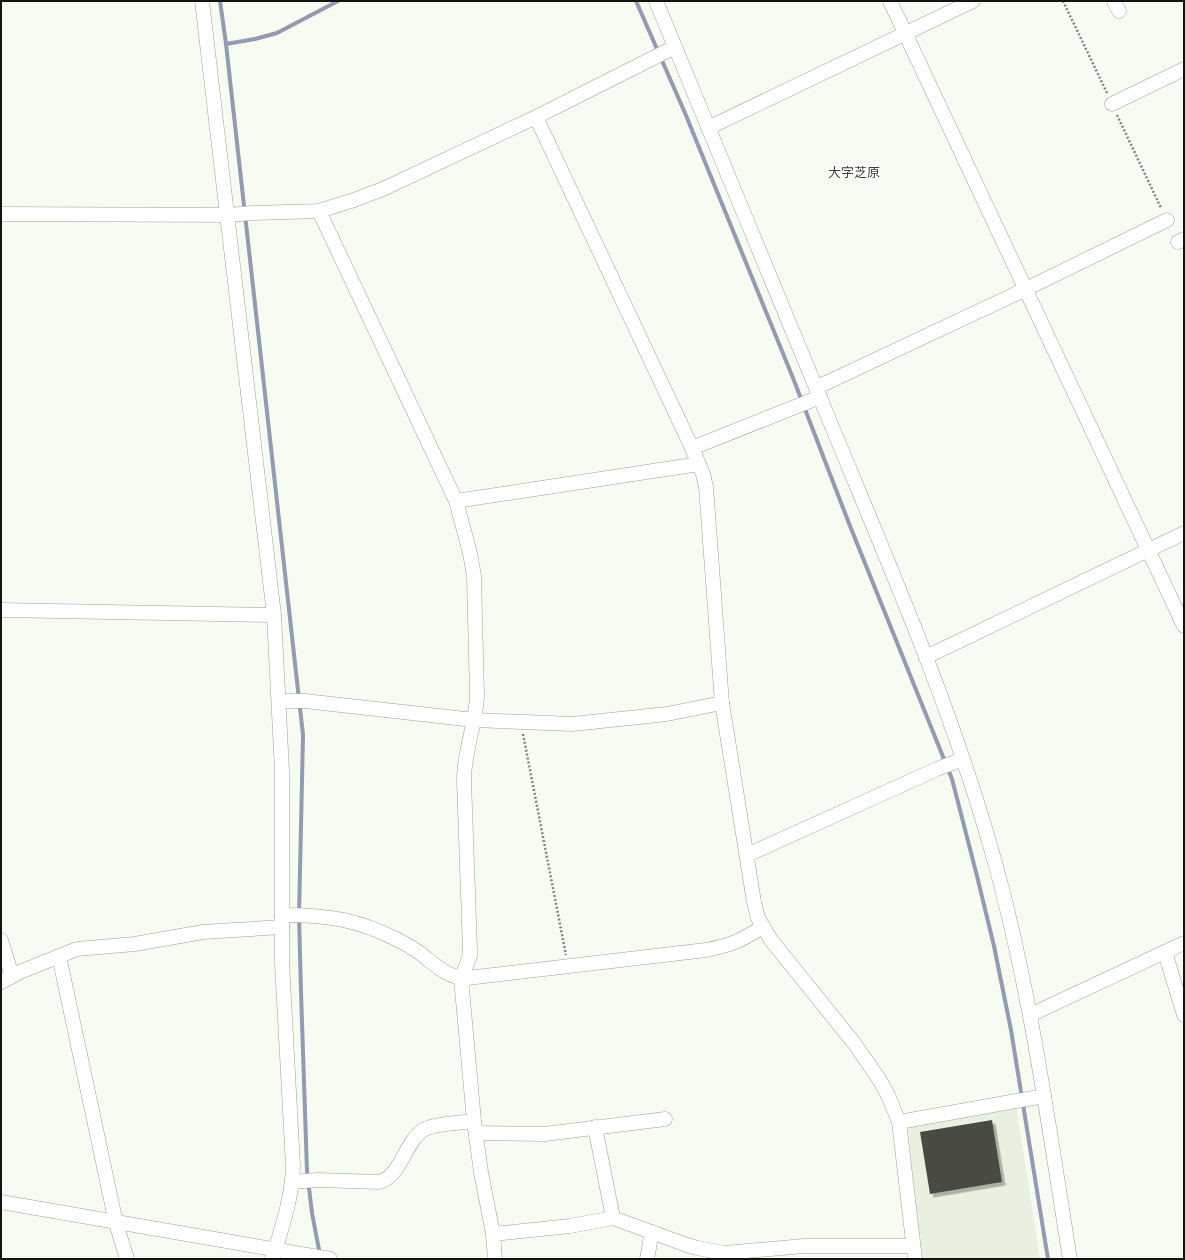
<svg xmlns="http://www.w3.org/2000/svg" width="1185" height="1260" viewBox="0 0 1185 1260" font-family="'Titillium Web','Noto Sans JP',sans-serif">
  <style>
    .built { fill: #e8f0e0 }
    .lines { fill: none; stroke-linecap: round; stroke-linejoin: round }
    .stream { stroke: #929bb1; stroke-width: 4 }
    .building { fill: #464b43; filter: url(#shadow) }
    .minor-casing { stroke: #9da299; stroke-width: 15 }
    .path { stroke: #81857e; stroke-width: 2.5; stroke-dasharray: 2 2; stroke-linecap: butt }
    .minor { stroke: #fff; stroke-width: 14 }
    .labels { text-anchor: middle; stroke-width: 4; stroke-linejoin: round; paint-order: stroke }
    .quarter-label { font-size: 13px; fill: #3d4139; stroke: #fff }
  </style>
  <defs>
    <filter id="shadow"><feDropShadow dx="3.5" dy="3.5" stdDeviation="0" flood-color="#0004"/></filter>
  </defs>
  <rect width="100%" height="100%" fill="#f6fcf2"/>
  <polygon class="built" points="1016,1105 1040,1259 921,1259 908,1127"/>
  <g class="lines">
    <g class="stream">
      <polyline points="220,1 226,44 303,735 299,916 301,992 307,1171 312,1213 320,1255"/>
      <polyline points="636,1 685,113 793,378 850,526 952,779 977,876 994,946 1011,1030 1048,1259"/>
      <polyline points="226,44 255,39 277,33 338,1"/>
    </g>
  </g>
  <polygon class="building" points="992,1120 1002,1182 930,1194 920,1132"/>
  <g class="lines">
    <g class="minor-casing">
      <g id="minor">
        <path d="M202,1L274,615L282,771V963L293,1166C292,1198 282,1229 272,1259"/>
        <path d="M656,1C719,153 782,306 845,458C899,588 954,717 992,852C1030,985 1048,1123 1070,1259"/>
        <polyline points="890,1 1184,626"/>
        <polyline points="1114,1 1119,11"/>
        <polyline points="1112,104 1184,69"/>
        <polyline points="536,117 692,448 703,474 706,487 722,703 754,902 758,918 771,940 854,1043 879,1079 888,1095 899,1122 915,1259"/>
        <polyline points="708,128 973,1"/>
        <path d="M319,211L456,501L470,553L474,576L477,696C476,724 464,751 464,780L470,950V956L461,978L474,1121L481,1172L493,1234L570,1226L613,1218"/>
        <polyline points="1,214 228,215 252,213 319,211 354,200 383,189 536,117 675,47"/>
        <polyline points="1178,242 1184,239"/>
        <polyline points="816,387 826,383 1026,289 1167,220"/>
        <polyline points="692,448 820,397"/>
        <polyline points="456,501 699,464"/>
        <polyline points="1,610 274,615"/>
        <polyline points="926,657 1184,533"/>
        <polyline points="279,701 305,701 474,720 573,724 667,714 722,703"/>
        <polyline points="747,855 937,769 963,759"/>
        <path d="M282,915C327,915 357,919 398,940C404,943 411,947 417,951C433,962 445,978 467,978L706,950C731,945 741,941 762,927"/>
        <polyline points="1,940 12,976"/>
        <polyline points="1165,952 1184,1015"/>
        <polyline points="59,956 116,1223 127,1259"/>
        <polyline points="1,982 20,972 77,949 135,944 203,932 282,927"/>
        <polyline points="1030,1015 1184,943"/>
        <polyline points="899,1122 1044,1096"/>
        <polyline points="595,1127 613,1218 684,1244 697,1248 724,1253 804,1246 913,1246"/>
        <polyline points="476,1133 545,1134 665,1119"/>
        <path d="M292,1182L317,1180L379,1182C401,1177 405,1140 425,1129C437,1123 460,1123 474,1121"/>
        <polyline points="1,1202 330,1259"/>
        <polyline points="493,1234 495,1259"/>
        <polyline points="647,1259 652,1232"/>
      </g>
    </g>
    <g class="path">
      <polyline points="1063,1 1107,93"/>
      <polyline points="1117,115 1161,208"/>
      <polyline points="523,734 566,955"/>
    </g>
    <use href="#minor" class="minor"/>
  </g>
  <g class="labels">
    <g class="quarter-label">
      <text x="854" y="177">大字芝原</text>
    </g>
  </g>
  <rect width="1185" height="1260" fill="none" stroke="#121410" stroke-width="4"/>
</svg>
